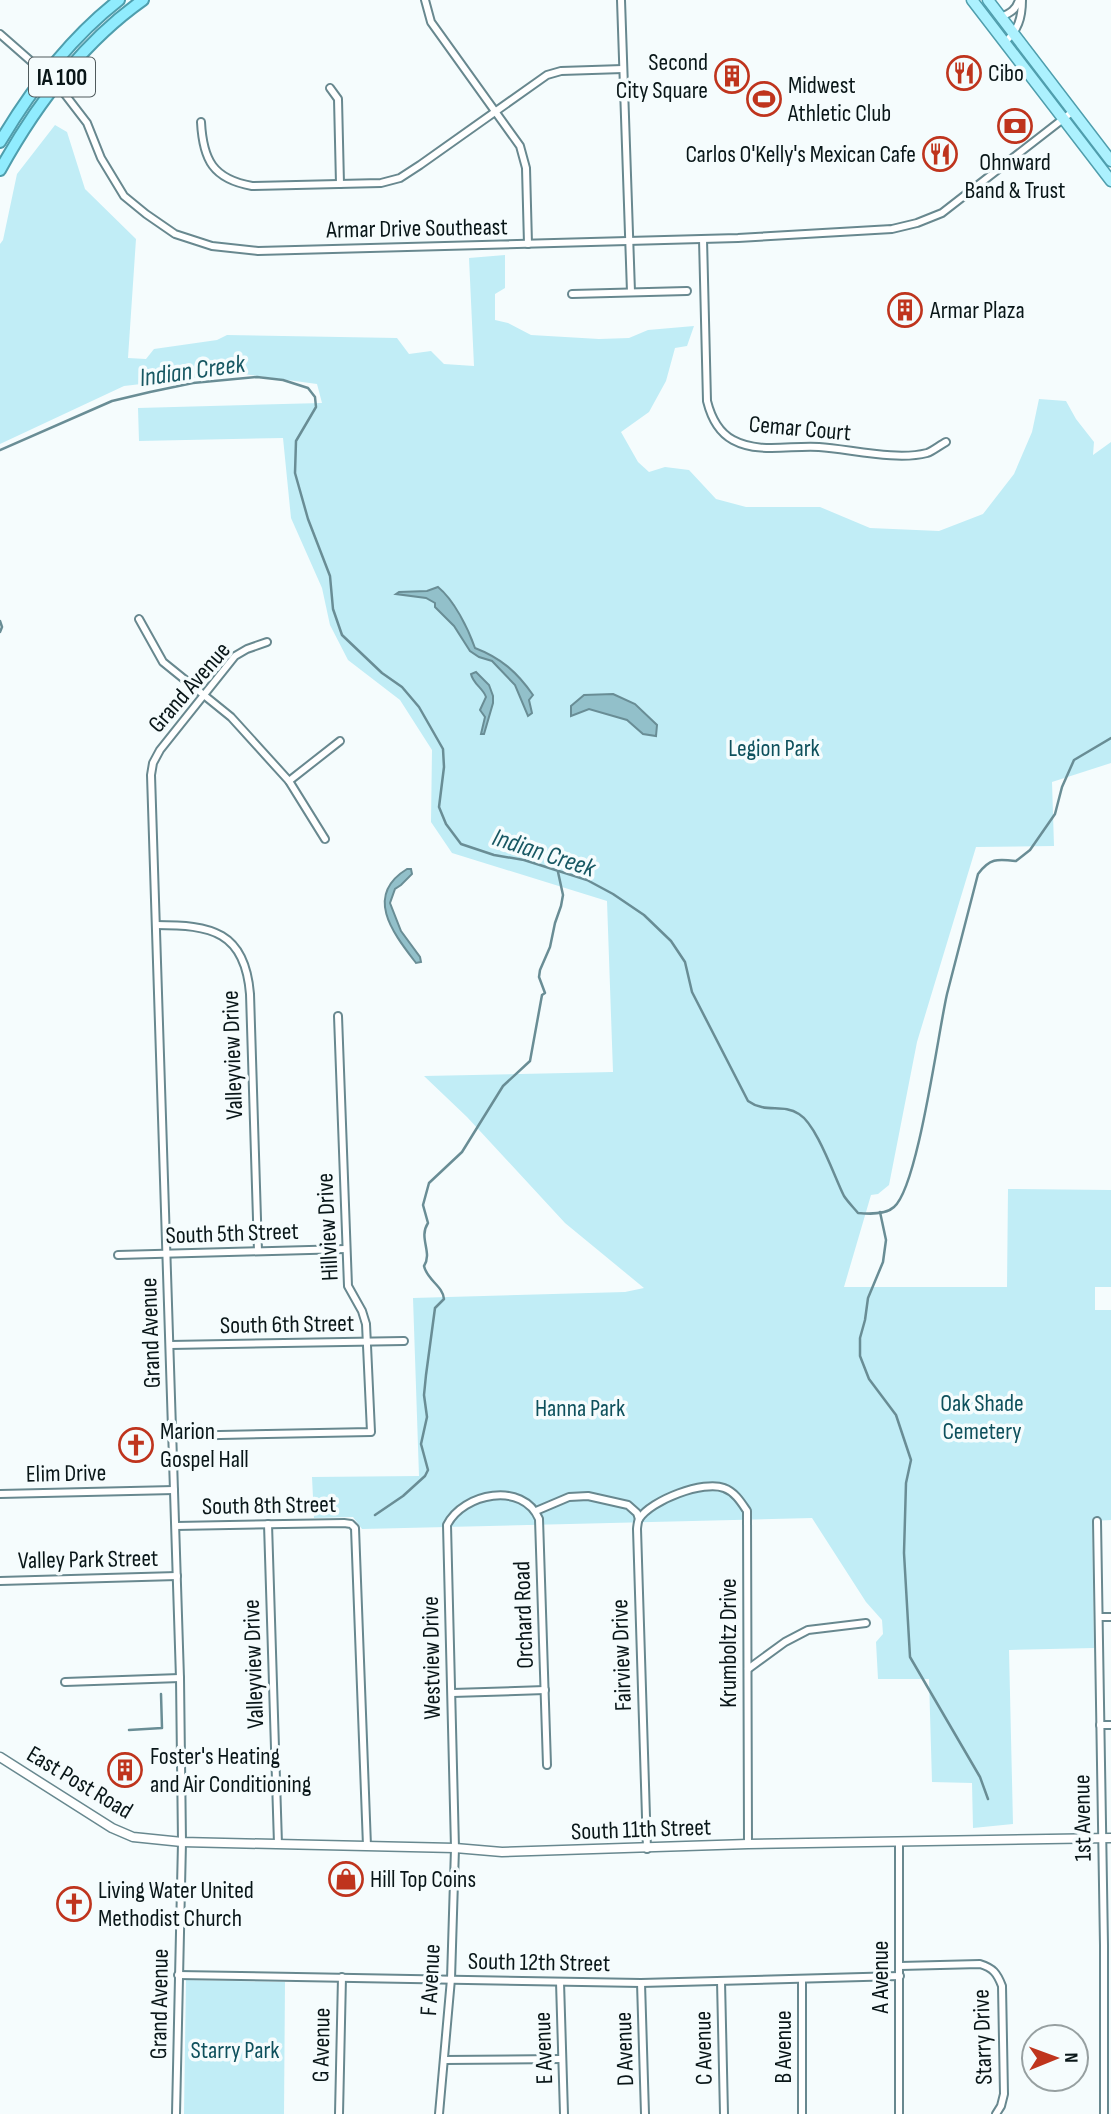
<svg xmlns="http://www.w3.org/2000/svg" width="1111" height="2114" viewBox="0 0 1111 2114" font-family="'Sofia Sans Condensed',sans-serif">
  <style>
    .green { fill: #c1edf6 }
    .water { fill: #92c0ca; stroke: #698d95; stroke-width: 2 }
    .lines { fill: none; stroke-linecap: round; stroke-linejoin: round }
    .stream { stroke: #698d95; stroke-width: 2.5 }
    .minor-casing { stroke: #68888f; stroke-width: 10 }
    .tertiary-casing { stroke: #68888f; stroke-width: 11 }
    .primary-casing { stroke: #4f9ead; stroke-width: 13 }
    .trunk-casing { stroke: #4f9ead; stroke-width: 14 }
    .minor { stroke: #fff; stroke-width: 6 }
    .tertiary { stroke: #fff; stroke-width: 8 }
    .primary { stroke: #acf1fe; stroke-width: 10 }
    .trunk { stroke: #90ecfe; stroke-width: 10 }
    .labels { text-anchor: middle; stroke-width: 7; stroke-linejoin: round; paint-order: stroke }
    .shield { fill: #f5fcfd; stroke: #505b5d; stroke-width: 2 }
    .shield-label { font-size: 23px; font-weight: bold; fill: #091618 }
    .poi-label { font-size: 24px; fill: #091618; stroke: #f5fcfd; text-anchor: start }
    .street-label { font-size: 24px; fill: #091618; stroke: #f5fcfd }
    .park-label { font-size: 24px; fill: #0e505c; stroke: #f5fcfd }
    .water-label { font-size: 26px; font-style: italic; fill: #185863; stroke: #f5fcfd }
  </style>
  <rect width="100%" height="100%" fill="#f5fcfd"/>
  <g class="green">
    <polygon points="55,125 67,132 85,189 136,239 128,358 146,359 154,349 217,340 227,335 397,338 409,354 431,351 444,364 474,366 469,258 505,255 505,288 495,294 495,320 508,323 531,335 599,339 629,338 648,330 694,326 687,346 675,348 666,381 649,412 621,432 638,462 649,472 665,467 689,470 716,499 746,507 820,507 870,528 939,531 983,514 1014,474 1032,432 1039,399 1066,401 1076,419 1094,442 1093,455 1111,442 1111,763 1052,782 1054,846 976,847 917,1042 889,1185 878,1194 871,1195 844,1287 1007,1287 1008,1189 1111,1190 1111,1287 1095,1287 1095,1310 1111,1310 1111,1520 1092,1521 1094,1648 1009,1650 1013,1824 973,1828 972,1783 932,1782 929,1679 878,1679 876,1642 883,1634 882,1620 866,1602 812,1518 362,1529 353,1517 314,1518 312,1477 419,1476 413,1298 625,1292 644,1288 565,1223 467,1117 424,1076 613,1072 607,901 452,853 431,822 432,750 400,700 348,660 330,625 322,588 291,518 283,438 139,441 138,408 322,403 317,384 236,373 124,386 0,444 0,244 3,240 17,174"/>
    <polygon points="186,1980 285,1982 284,2114 184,2114"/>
  </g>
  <g class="water">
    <path d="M438,587C454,600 468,628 475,648C501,658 517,672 533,695L529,700L532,713L528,716L515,685L492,661L479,657L470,651L454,626L435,607V603L426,598L396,594L399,592L427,591Z"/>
    <path d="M476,672L489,685L493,696V703L484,734H481L485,717L480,710L486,697C483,688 473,684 471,674Z"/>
    <polygon points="613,694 635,704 657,725 656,736 643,734 627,720 589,709 571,716 571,706 584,695"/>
    <path d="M407,869H411L412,874L401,885L395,889L390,903L401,931L420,957L421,962L416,963C394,934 363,896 407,869Z"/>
  </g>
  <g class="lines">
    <g class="stream">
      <path d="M0,450L112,401L150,392L193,383L257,377L283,380L308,388L315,397L316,407L296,441L295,473L308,519L330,576L333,609L342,635L382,673L402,687L419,707L443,749L444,767L439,807L446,824L461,844L494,855L524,860L587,880L613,894L644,915L671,941L685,962L692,992L748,1101C766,1114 782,1103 799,1114C817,1125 834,1176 844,1196C848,1202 853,1207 858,1213C869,1214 885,1215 894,1207C918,1187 938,1033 947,994C957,954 968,914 978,874C990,858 997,859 1016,861L1030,850L1055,814L1062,787L1074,760L1111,738"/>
      <polyline points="0,621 2,627 0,632"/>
      <polyline points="880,1212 886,1240 883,1262 868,1298 865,1320 860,1338 860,1356 869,1379 896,1415 911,1460 906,1483 904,1553 910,1657 980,1777 988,1799"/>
      <path d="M375,1515L403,1496L425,1476L428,1470L421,1444L427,1417L424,1395L426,1375L435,1308L444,1299C443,1286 427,1280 424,1266C433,1252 418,1238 428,1223L423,1205L429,1183L462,1152L503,1086L530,1061L542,995L545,993L539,977L540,970L550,947L555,923L561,906L563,895L558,872"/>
      <polyline points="129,1730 162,1728 161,1694"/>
    </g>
    <g class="minor-casing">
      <g id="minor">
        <polyline points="425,0 431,22 520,146 526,168 528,244"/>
        <polyline points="621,0 631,292"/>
        <path d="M1001,17C1010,13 1016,10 1019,0"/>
        <polyline points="0,34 57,84 87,123 101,158 124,196 146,214 175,234 212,246 258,251 738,238 892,229 917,223 942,213 1072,112"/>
        <path d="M1004,43C1018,31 1022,18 1022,0"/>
        <polyline points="330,88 338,99 340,184"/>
        <path d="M201,122C203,160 213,179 252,186L381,183L400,178L420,165L547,75L561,71L623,69"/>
        <path d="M703,239L707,401C711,417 718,432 733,440C759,454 791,445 819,447C850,449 896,461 927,453C933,451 940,445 946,442"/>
        <polyline points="572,294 687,291"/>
        <polyline points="139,619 163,662 231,717 289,781 325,839"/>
        <polyline points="289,781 340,741"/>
        <path d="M156,925C211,925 245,931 250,994L258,1251"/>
        <polyline points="118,1255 346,1249"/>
        <polyline points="170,1345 404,1341"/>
        <polyline points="172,1436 371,1432 366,1324 362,1311 348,1286 338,1016"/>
        <polyline points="0,1494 174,1490"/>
        <polyline points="536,1511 569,1497 588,1496 628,1505 637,1513 639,1519"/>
        <polyline points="1097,1521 1104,1945 1104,2114"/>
        <polyline points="268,1524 278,1844"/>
        <polyline points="176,1526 344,1523 351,1524 355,1528 367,1846"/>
        <polyline points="0,1581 177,1576"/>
        <polyline points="1099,1617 1111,1617"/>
        <polyline points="748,1669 785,1642 808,1630 866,1623"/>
        <polyline points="65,1682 180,1678"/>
        <polyline points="452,1693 545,1690"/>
        <polyline points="1100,1725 1111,1725"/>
        <path d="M647,1849L637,1529C637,1528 638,1520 639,1519C651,1500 704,1480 724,1488C735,1492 741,1502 747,1511L748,1844"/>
        <path d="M900,1966L980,1964C993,1968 997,1973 1002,1986L1004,2094L1001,2106L996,2114"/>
        <polyline points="178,1975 641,1983 900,1976"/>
        <polyline points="802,1979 802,2114"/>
        <polyline points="721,1981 724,2114"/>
        <polyline points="560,1982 564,2114"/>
        <polyline points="641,1983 645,2114"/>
        <polyline points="444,2060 562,2059"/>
        <polyline points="176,2114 182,1842 180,1678 151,775 153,763 160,750 235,656 247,649 267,642"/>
        <polyline points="339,2114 342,1977"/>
        <path d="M439,2114L451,1979L455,1848L447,1525C463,1493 523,1481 539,1519L547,1765"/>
        <polyline points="899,2114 899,1841"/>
      </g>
    </g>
    <g class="tertiary-casing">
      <polyline id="tertiary" points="0,1757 112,1828 133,1837 182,1842 455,1848 502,1852 748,1844 1111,1838"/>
    </g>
    <g class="primary-casing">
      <g id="primary">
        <polyline points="972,0 1111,181"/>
        <polyline points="988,0 1111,161"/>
      </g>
    </g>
    <g class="trunk-casing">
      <g id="trunk">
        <path d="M0,142C32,88 70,38 119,0"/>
        <path d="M0,170C36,105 82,43 143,0"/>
      </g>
    </g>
    <use href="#minor" class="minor"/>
    <use href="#tertiary" class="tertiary"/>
    <use href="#primary" class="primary"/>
    <use href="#trunk" class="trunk"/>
  </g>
  <defs>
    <g id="restaurant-ring" transform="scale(1.75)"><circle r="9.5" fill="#f5fcfd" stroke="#bf341d" stroke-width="1.5"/><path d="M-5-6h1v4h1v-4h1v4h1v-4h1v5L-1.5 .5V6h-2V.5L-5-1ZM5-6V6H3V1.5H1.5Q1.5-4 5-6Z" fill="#bf341d"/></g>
    <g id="building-ring" transform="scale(1.75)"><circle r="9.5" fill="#f5fcfd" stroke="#bf341d" stroke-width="1.5"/><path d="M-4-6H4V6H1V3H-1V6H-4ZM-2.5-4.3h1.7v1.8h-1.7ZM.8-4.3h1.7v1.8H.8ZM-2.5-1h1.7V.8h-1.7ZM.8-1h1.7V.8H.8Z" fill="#bf341d"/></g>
    <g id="stadium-ring" transform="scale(1.75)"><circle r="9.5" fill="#f5fcfd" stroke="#bf341d" stroke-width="1.5"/><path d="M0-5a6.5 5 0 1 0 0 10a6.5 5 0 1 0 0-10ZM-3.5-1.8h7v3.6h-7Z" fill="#bf341d"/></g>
    <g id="bank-ring" transform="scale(1.75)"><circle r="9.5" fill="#f5fcfd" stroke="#bf341d" stroke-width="1.5"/><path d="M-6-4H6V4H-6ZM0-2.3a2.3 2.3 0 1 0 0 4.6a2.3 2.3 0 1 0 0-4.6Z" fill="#bf341d"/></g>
    <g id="church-ring" transform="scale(1.75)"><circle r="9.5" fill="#f5fcfd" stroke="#bf341d" stroke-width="1.5"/><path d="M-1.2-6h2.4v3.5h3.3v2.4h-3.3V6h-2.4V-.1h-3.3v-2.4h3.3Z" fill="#bf341d"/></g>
    <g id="shop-ring" transform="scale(1.75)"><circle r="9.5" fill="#f5fcfd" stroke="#bf341d" stroke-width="1.5"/><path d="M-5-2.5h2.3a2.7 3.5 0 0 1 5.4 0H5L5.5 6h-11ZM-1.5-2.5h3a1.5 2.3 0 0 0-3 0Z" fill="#bf341d"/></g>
  </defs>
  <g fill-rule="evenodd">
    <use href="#restaurant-ring" x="964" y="73"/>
    <use href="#building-ring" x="732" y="76"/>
    <use href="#stadium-ring" x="764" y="99"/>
    <use href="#bank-ring" x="1015" y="126"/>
    <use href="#restaurant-ring" x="940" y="154"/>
    <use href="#building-ring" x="905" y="310"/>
    <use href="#church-ring" x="136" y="1445"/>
    <use href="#building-ring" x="125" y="1770"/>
    <use href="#shop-ring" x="346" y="1879"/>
    <use href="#church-ring" x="74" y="1904"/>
  </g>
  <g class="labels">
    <rect class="shield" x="29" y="57.5" width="66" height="39" rx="5"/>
    <g class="shield-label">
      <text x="62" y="85">IA 100</text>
    </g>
    <g class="poi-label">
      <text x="708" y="70" text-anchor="end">Second<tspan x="708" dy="28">City Square</tspan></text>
      <text x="988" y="81">Cibo</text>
      <text x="788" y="93">Midwest<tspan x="788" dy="28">Athletic Club</tspan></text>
      <text x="916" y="162" text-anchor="end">Carlos O'Kelly's Mexican Cafe</text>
      <text x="1015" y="170" text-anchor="middle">Ohnward<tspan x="1015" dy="28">Band &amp; Trust</tspan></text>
      <text x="930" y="318">Armar Plaza</text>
      <text x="160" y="1439">Marion<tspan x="160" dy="28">Gospel Hall</tspan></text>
      <text x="150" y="1764">Foster's Heating<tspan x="150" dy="28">and Air Conditioning</tspan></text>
      <text x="370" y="1887">Hill Top Coins</text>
      <text x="98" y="1898">Living Water United<tspan x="98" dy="28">Methodist Church</tspan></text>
    </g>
    <g class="street-label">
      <text transform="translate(417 228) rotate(-1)" y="8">Armar Drive Southeast</text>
      <text transform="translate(800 428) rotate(5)" y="8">Cemar Court</text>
      <text transform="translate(189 687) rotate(-49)" y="8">Grand Avenue</text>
      <text transform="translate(232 1055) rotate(-92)" y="8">Valleyview Drive</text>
      <text transform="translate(327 1227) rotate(-93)" y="8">Hillview Drive</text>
      <text transform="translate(232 1233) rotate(-2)" y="8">South 5th Street</text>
      <text transform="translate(287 1324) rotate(-1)" y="8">South 6th Street</text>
      <text transform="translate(150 1333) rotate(-92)" y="8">Grand Avenue</text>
      <text transform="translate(66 1473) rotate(-1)" y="8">Elim Drive</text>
      <text transform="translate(269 1505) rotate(-1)" y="8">South 8th Street</text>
      <text transform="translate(88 1559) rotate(-1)" y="8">Valley Park Street</text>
      <text transform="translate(523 1615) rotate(-92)" y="8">Orchard Road</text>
      <text transform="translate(728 1643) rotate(-90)" y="8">Krumboltz Drive</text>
      <text transform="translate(621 1655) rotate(-92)" y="8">Fairview Drive</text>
      <text transform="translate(431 1658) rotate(-91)" y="8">Westview Drive</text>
      <text transform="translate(253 1664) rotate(-92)" y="8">Valleyview Drive</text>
      <text transform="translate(80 1782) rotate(31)" y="8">East Post Road</text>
      <text transform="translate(1082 1818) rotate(-91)" y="8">1st Avenue</text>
      <text transform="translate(641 1829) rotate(-2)" y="8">South 11th Street</text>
      <text transform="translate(539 1962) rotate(1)" y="8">South 12th Street</text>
      <text transform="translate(880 1977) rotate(-90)" y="8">A Avenue</text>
      <text transform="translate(430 1980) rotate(-87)" y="8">F Avenue</text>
      <text transform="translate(159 2004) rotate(-89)" y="8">Grand Avenue</text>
      <text transform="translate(982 2037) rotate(-92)" y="8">Starry Drive</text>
      <text transform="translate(321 2045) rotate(-89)" y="8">G Avenue</text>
      <text transform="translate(783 2047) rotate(-90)" y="8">B Avenue</text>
      <text transform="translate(543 2048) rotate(-92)" y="8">E Avenue</text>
      <text transform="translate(703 2048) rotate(-91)" y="8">C Avenue</text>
      <text transform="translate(624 2049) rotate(-92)" y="8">D Avenue</text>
    </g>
    <g class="park-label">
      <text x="774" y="756">Legion Park</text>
      <text x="982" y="1411">Oak Shade<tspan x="982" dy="28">Cemetery</tspan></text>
      <text x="580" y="1416">Hanna Park</text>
      <text x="235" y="2058">Starry Park</text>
    </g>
    <g class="water-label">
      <text transform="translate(192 370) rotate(-8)" y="9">Indian Creek</text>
      <text transform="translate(544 852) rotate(18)" y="9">Indian Creek</text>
    </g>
  </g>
  <g transform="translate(1055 2058) rotate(89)"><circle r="33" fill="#f5fcfd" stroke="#97a0a1" stroke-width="2"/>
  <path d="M0-5L12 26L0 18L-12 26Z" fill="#bf341d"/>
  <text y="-10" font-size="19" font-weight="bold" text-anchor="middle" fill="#091618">N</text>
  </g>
</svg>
